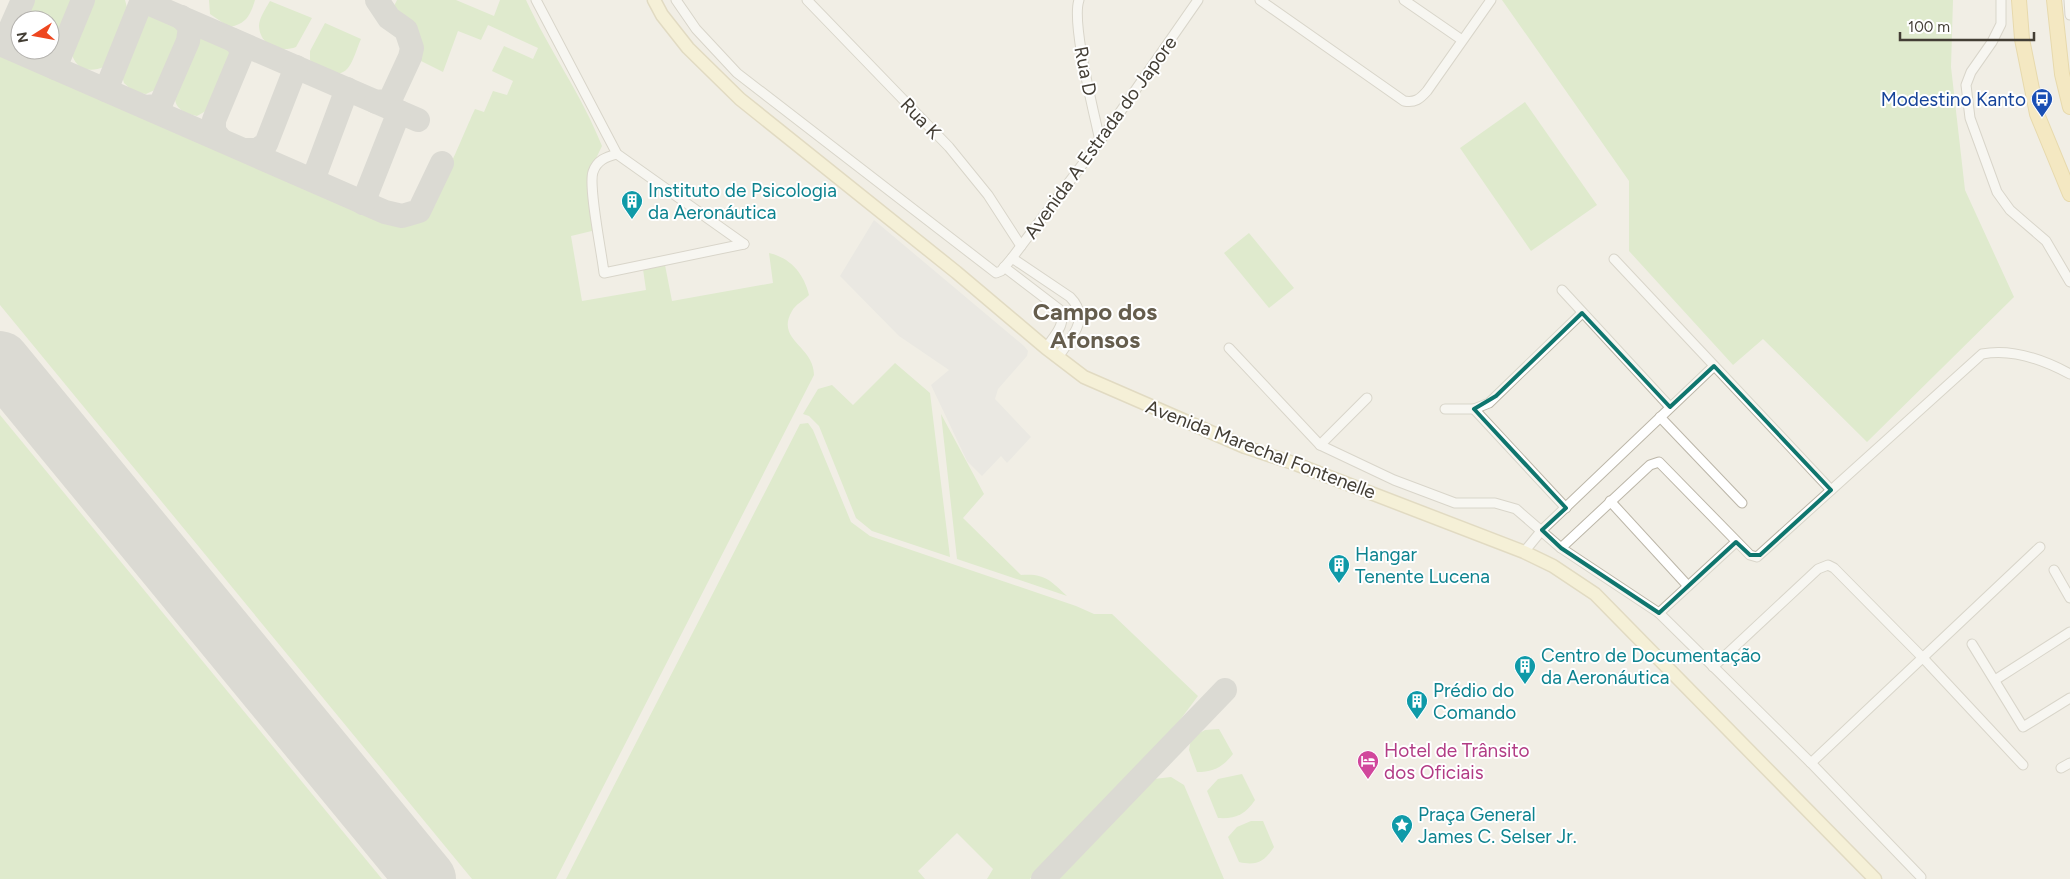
<svg xmlns="http://www.w3.org/2000/svg" width="2070" height="879" viewBox="0 0 2070 879" font-family="Figtree,sans-serif">
  <style>
    .green { fill: #cae4af }
    .parking { fill: #e2e0dd }
    .lines { fill: none; stroke-linecap: round; stroke-linejoin: round }
    .taxiway { stroke: #c2c1bc; stroke-width: 24 }
    .runway { stroke: #c2c1bc; stroke-width: 60 }
    .minor-casing { stroke: #bcb6a8; stroke-width: 11 }
    .secondary-casing { stroke: #cfc297; stroke-width: 15 }
    .primary-casing { stroke: #dcbf68; stroke-width: 16 }
    .minor { stroke: #fff; stroke-width: 9 }
    .secondary { stroke: #fbf1c5; stroke-width: 12 }
    .primary { stroke: #f8e197; stroke-width: 14 }
    .marked { fill: none; stroke: #0f766e; stroke-width: 4; stroke-linejoin: round }
    .labels { text-anchor: middle; stroke-width: 4; stroke-linejoin: round; paint-order: stroke }
    .street-label { font-size: 19px; fill: #433e35; stroke: #fff }
    .transit-label { font-size: 19px; fill: #164399; stroke: #fff; text-anchor: end }
    .culture-label { font-size: 19px; fill: #0d838f; stroke: #fff; text-anchor: start }
    .hotel-label { font-size: 19px; fill: #b23c85; stroke: #fff; text-anchor: start }
    .district-label { font-size: 24px; font-weight: bold; fill: #655d4d; stroke: #fff }
  </style>
  <rect width="100%" height="100%" fill="#f1eee5"/>
  <g class="green">
    <polygon points="32,0 75,0 56,42 50,48 50,20 23,20"/>
    <path d="M87,0H125L128,11L104,67C96,70 85,72 78,65C61,47 80,20 87,0Z"/>
    <path d="M209,0H255C250,16 246,24 229,27L210,14Z"/>
    <path d="M397,0H456L494,16L500,0H526C549,50 582,95 602,146L587,177L596,230L571,236L582,301L646,290L643,269L665,265L672,301L773,283L769,253C791,258 804,274 809,295C804,300 795,305 792,311C775,340 814,346 814,375L556,879H472L0,305V52L391,221C401,223 413,223 421,216C437,202 464,132 475,109L484,112L493,91L507,95L513,81L492,71L504,46L533,59L538,48L488,25L481,40L458,31L443,72L419,60C419,34 418,22 391,12Z"/>
    <polygon points="1502,0 1953,0 1951,67 1965,190 2014,297 1867,442 1763,339 1733,365 1629,251 1629,181"/>
    <path d="M270,1L312,18L296,47C280,53 260,46 259,26C259,18 266,8 270,1Z"/>
    <path d="M156,11C171,15 176,22 181,36L157,89L146,94L134,92L124,83L120,68L143,17Z"/>
    <path d="M325,23L361,39C353,57 350,82 326,71C320,68 314,66 310,60V51Z"/>
    <path d="M205,34L218,35L228,44L232,57L211,108L197,116C166,110 174,92 183,69C189,54 192,43 205,34Z"/>
    <polygon points="1525,102 1597,205 1531,251 1460,148"/>
    <polygon points="1249,233 1294,288 1269,308 1224,253"/>
    <polygon points="895,363 930,393 950,557 872,531 856,518 819,426 809,416 803,414 818,389 832,385 853,405"/>
    <path d="M941,414L984,494L963,518L1021,575C1045,573 1051,581 1067,596L957,559Z"/>
    <polygon points="0,415 382,879 0,879"/>
    <polygon points="808,423 813,430 851,522 870,536 1076,606 1094,614 1112,614 1198,696 1165,740 1030,879 987,879 993,869 957,833 918,871 925,879 566,879 800,424"/>
    <path d="M1219,729L1233,754C1222,768 1213,772 1197,772L1189,750L1191,738L1205,730Z"/>
    <path d="M1242,774L1255,800C1245,815 1235,819 1218,818L1207,791L1218,779Z"/>
    <polygon points="1171,777 1184,785 1224,879 1059,879 1154,779"/>
    <path d="M1251,821H1263L1274,847C1264,862 1256,866 1239,862L1228,837L1237,827Z"/>
  </g>
  <polygon class="parking" points="874,220 1024,346 1028,351 1027,356 998,389 995,399 1031,437 1007,463 1001,456 982,476 967,461 931,385 949,370 899,336 840,276"/>
  <g class="lines">
    <g class="taxiway">
      <polyline points="141,0 418,120"/>
      <polyline points="0,44 385,212 402,216 419,211 442,163"/>
      <polyline points="3,45 23,0"/>
      <polyline points="55,68 83,0"/>
      <polyline points="106,90 142,0"/>
      <polyline points="376,102 386,101 391,98 410,57 412,48 406,30 389,18 377,0"/>
      <polyline points="145,107 157,106 162,101 188,41 190,27 181,17"/>
      <polyline points="220,139 214,131 214,120 242,53 238,44 233,40"/>
      <polyline points="245,150 257,150 266,144 296,67"/>
      <polyline points="313,180 347,89"/>
      <polyline points="363,203 399,112"/>
      <polyline points="1043,879 1225,690"/>
    </g>
    <polyline class="runway" points="0,361 426,879"/>
    <g class="minor-casing">
      <g id="minor">
        <polyline points="536,0 617,154 744,244"/>
        <polyline points="676,0 696,29 737,73 996,273 1001,271 1012,258 1100,141 1198,0"/>
        <polyline points="807,0 949,147 988,195 1021,246"/>
        <path d="M1079,0C1071,23 1094,112 1100,141"/>
        <path d="M1260,0L1404,101C1415,103 1420,99 1427,91L1491,0"/>
        <polyline points="1404,0 1462,40"/>
        <polyline points="2001,0 2001,24 1992,42 1971,72 1966,85 1970,118 1997,192 2010,210 2046,241 2070,282"/>
        <polyline points="2069,0 2070,15"/>
        <path d="M617,154C606,157 597,160 593,172C588,186 602,254 604,273L744,244"/>
        <path d="M1012,258L1070,297C1091,318 1072,337 1058,357"/>
        <polyline points="1614,259 1831,490"/>
        <path d="M1004,267L1059,309C1068,323 1054,336 1046,348"/>
        <polyline points="1562,290 1670,407"/>
        <polyline points="1229,348 1320,445 1394,480 1455,503 1495,503 1516,509 1561,548 1659,613 1811,763 1921,877"/>
        <polyline points="1445,409 1474,409 1489,403 1582,313"/>
        <polyline points="1474,409 1566,508"/>
        <polyline points="1660,417 1742,503"/>
        <polyline points="1320,445 1367,398"/>
        <polyline points="1610,501 1688,586"/>
        <path d="M1561,548L1650,465L1659,462L1750,555L1757,557L1982,354C2012,348 2044,360 2070,374"/>
        <polyline points="1524,552 1542,530 1714,366"/>
        <polyline points="2054,570 2070,598"/>
        <polyline points="1659,613 1736,542"/>
        <polyline points="1972,644 2023,727 2070,698"/>
        <polyline points="1713,667 1818,569 1828,565 1834,568 1924,659 2023,765"/>
        <polyline points="1995,680 2070,632"/>
        <polyline points="1811,763 2040,547"/>
        <polyline points="2061,768 2070,763"/>
      </g>
    </g>
    <g class="secondary-casing">
      <polyline id="secondary" points="654,0 662,15 688,48 740,99 956,272 1046,348 1084,377 1245,447 1293,463 1524,552 1553,566 1595,594 1875,879"/>
    </g>
    <g class="primary-casing">
      <g id="primary">
        <polyline points="2019,0 2022,39 2037,114 2070,194"/>
        <polyline points="2054,0 2062,74 2070,107"/>
      </g>
    </g>
    <use href="#minor" class="minor"/>
    <use href="#secondary" class="secondary"/>
    <use href="#primary" class="primary"/>
  </g>
  <path d="M0 0H2070V879H0ZM1582,313L1670,407L1714,366L1831,490L1760,555H1750L1736,542L1659,613L1561,548L1542,530L1566,508L1474,409L1496,396Z" fill="#f1eee5" fill-opacity=".55" fill-rule="evenodd"/>
  <path class="marked" d="M1582,313L1670,407L1714,366L1831,490L1760,555H1750L1736,542L1659,613L1561,548L1542,530L1566,508L1474,409L1496,396Z"/>
  <defs>
    <g id="bus-pin" transform="scale(1.125)"><path d="M0 17L-7.5 6A9.5 9.5 0 1 1 7.5 6Z" fill="#1a4fb4" stroke="#fff"/><path d="M-5-6H5V4H4V6H2V4H-2V6H-4V4H-5ZM-3.5-4V0h7V-4ZM-3.5 1.2v1.5H-2V1.2ZM2 1.2v1.5H3.5V1.2Z" fill="#fff"/></g>
    <g id="building-pin" transform="scale(1.125)"><path d="M0 17L-7.5 6A9.5 9.5 0 1 1 7.5 6Z" fill="#0f9aa8" stroke="#fff"/><path d="M-4-6H4V6H1V3H-1V6H-4ZM-2.5-4.3h1.7v1.8h-1.7ZM.8-4.3h1.7v1.8H.8ZM-2.5-1h1.7V.8h-1.7ZM.8-1h1.7V.8H.8Z" fill="#fff"/></g>
    <g id="hotel-pin" transform="scale(1.125)"><path d="M0 17L-7.5 6A9.5 9.5 0 1 1 7.5 6Z" fill="#d1479c" stroke="#fff"/><path d="M-6-4.5h1.5V1H6V5H4.5V3h-9V5H-6ZM-4 0a1.8 1.8 0 1 1 3.6 0ZM.5 0V-2.5h3Q6-2.5 6 0Z" fill="#fff"/></g>
    <g id="sight-pin" transform="scale(1.125)"><path d="M0 17L-7.5 6A9.5 9.5 0 1 1 7.5 6Z" fill="#0f9aa8" stroke="#fff"/><path d="M0-6L1.8-2.2L6-1.7L2.9 1.2L3.7 5.4L0 3.3L-3.7 5.4L-2.9 1.2L-6-1.7L-1.8-2.2Z" fill="#fff"/></g>
  </defs>
  <g fill-rule="evenodd">
    <use href="#bus-pin" x="2042" y="99"/>
    <use href="#building-pin" x="632" y="201"/>
    <use href="#building-pin" x="1339" y="565"/>
    <use href="#building-pin" x="1525" y="666"/>
    <use href="#building-pin" x="1417" y="701"/>
    <use href="#hotel-pin" x="1368" y="761"/>
    <use href="#sight-pin" x="1402" y="825"/>
  </g>
  <g class="labels">
    <g class="street-label">
      <text transform="translate(1086 71) rotate(79)" y="7">Rua D</text>
      <text transform="translate(921 118) rotate(46)" y="7">Rua K</text>
      <text transform="translate(1100 137) rotate(-54)" y="7">Avenida A Estrada do Japore</text>
      <text transform="translate(1261 449) rotate(21)" y="7">Avenida Marechal Fontenelle</text>
    </g>
    <g class="transit-label">
      <text x="2026" y="106">Modestino Kanto</text>
    </g>
    <g class="culture-label">
      <text x="648" y="197">Instituto de Psicologia<tspan x="648" dy="22">da Aeronáutica</tspan></text>
      <text x="1355" y="561">Hangar<tspan x="1355" dy="22">Tenente Lucena</tspan></text>
      <text x="1541" y="662">Centro de Documentação<tspan x="1541" dy="22">da Aeronáutica</tspan></text>
      <text x="1433" y="697">Prédio do<tspan x="1433" dy="22">Comando</tspan></text>
      <text x="1418" y="821">Praça General<tspan x="1418" dy="22">James C. Selser Jr.</tspan></text>
    </g>
    <g class="hotel-label">
      <text x="1384" y="757">Hotel de Trânsito<tspan x="1384" dy="22">dos Oficiais</tspan></text>
    </g>
    <g class="district-label">
      <text x="1095" y="320">Campo dos<tspan x="1095" dy="28">Afonsos</tspan></text>
    </g>
  </g>
  <g transform="translate(35 35) rotate(259)"><circle r="24" fill="#ffffff" stroke="#b4b2ae"/>
  <path d="M0-4L9 19L0 12L-9 19Z" fill="#ee471f"/>
  <text y="-8" font-size="14" font-weight="bold" text-anchor="middle" fill="#433e35">N</text>
  </g>
  <path d="M1900 32v8h134v-8" fill="none" stroke="#433e35" stroke-width="2.5"/>
  <text x="1908" y="32" font-size="15" fill="#433e35" stroke="#ffffff" stroke-width="4" paint-order="stroke">100 m</text>
</svg>
